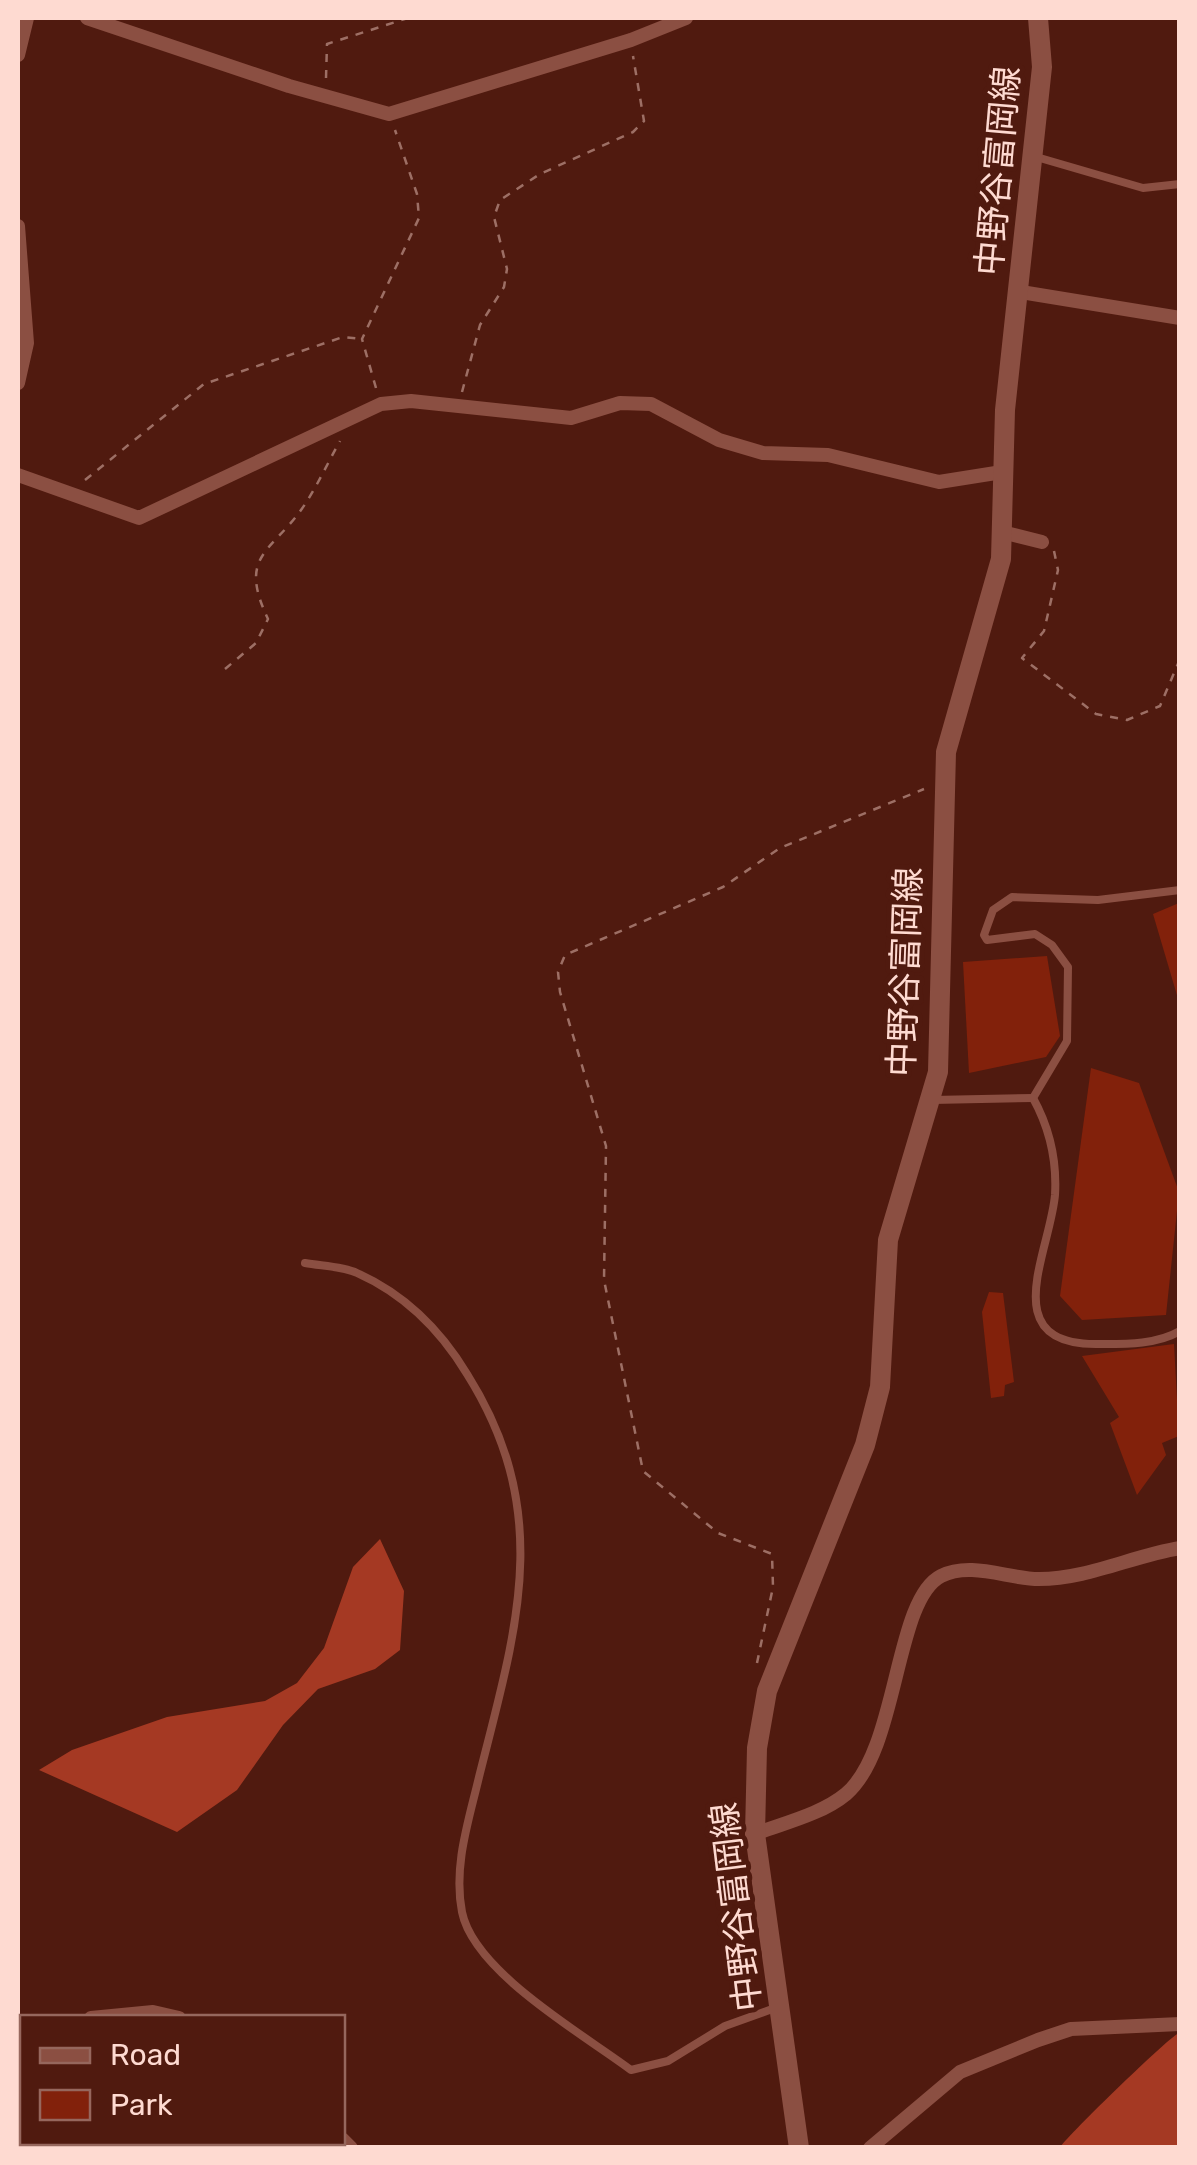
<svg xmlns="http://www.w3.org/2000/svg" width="1197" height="2165" viewBox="0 0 1197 2165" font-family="Rubik,'Noto Sans JP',sans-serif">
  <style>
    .green { fill: #82210b }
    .forest { fill: #a53923 }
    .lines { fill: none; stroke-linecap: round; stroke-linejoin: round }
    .path { stroke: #9d6f65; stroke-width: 2.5; stroke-dasharray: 8 8; stroke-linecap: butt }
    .service { stroke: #8b4f42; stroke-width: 8 }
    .minor { stroke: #8b4f42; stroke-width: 14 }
    .secondary { stroke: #8b4f42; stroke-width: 20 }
    .labels { text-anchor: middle; stroke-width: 10; stroke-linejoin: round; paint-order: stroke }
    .street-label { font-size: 35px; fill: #fedad1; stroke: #501a0f }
  </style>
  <rect width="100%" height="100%" fill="#501a0f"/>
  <g class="green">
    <polygon points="1179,903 1179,1002 1153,914"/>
    <polygon points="1047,956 1060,1036 1046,1057 969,1073 963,962"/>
    <polygon points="1091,1068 1139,1083 1179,1192 1166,1315 1082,1320 1060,1296"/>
    <polygon points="989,1292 1003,1293 1014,1382 1005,1385 1004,1396 991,1398 982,1312"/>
    <polygon points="1174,1344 1179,1436 1162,1443 1166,1455 1137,1495 1110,1423 1119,1417 1082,1356"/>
  </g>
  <g class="forest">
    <polygon points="380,1539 404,1591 400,1650 375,1669 318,1689 283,1725 237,1790 177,1832 39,1770 72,1750 167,1717 265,1701 297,1683 324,1648 353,1567"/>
    <path d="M1179,2033V2147H1060C1070,2133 1171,2035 1179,2033Z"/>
  </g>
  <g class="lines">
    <g class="path">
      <polyline points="326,78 327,44 408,18"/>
      <polyline points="376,388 362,339 419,218 417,194 395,130"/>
      <polyline points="462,392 480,325 504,287 507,269 494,217 500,200 540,174 633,132 644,121 633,56"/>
      <polyline points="85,480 204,384 343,337 362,339"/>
      <polyline points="1054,551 1058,570 1044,631 1022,658 1096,714 1127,720 1160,706 1180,659"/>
      <path d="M225,669L256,643L268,619C238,556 270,553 301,510C316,489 327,464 340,441"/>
      <polyline points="757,1663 773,1587 772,1554 718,1533 643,1471 604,1280 606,1146 560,992 558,972 565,955 723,887 780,848 924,789"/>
    </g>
    <g class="service">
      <polyline points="1033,156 1143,188 1180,184"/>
      <polyline points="1033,1098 1067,1041 1068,967 1052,945 1035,934 987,940 984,935 993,910 1012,897 1098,900 1180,890"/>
      <path d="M1033,1098C1049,1127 1057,1161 1055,1195C1050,1252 995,1345 1097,1344C1124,1344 1156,1345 1180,1331"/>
      <polyline points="932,1100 1033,1098"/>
      <path d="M305,1263C321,1266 342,1266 357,1273C404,1294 441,1331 467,1374C555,1514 516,1630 479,1777C469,1820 453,1866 462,1912C474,1972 583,2034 631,2070L668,2061L725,2026L775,2008"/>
    </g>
    <g class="minor">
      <polyline points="87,18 289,86 389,114 631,40 686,18"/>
      <polyline points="18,55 27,18"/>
      <polyline points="18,226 27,343 18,383"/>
      <polyline points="1021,292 1180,318"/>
      <polyline points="18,475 139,518 381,404 411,401 571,418 620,403 651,404 719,440 763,453 828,455 939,482 1002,472"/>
      <polyline points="1002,532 1042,542"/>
      <path d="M755,1834C784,1823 822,1814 846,1794C899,1749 894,1600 941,1576C971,1561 1008,1579 1039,1579C1087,1579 1132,1556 1180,1548"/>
      <polyline points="91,2018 153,2012 179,2018"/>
      <polyline points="18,2027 22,2026"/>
      <polyline points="342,2139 351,2148"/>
      <polyline points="870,2148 960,2072 1038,2040 1071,2029 1180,2024"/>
    </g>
    <polyline class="secondary" points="799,2148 755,1834 757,1748 767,1691 865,1445 880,1387 888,1240 938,1072 946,752 1001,559 1005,410 1042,67 1038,18"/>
  </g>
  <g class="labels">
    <g class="street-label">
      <text transform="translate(998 171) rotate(-85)" y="12">中野谷富岡線</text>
      <text transform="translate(905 972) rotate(-88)" y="12">中野谷富岡線</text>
      <text transform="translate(736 1907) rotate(-97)" y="12">中野谷富岡線</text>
    </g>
  </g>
  <rect width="1197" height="2165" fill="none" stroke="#fedad1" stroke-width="40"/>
  <rect x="20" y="2015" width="325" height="130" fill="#501a0f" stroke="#96675d" stroke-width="2.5"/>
  <rect x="40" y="2048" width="50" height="15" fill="#8b4f42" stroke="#96675d" stroke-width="2.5"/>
  <text x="110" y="2065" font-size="30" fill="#fedad1">Road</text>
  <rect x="40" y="2090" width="50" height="30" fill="#82210b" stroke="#96675d" stroke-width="2.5"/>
  <text x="110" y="2115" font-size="30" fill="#fedad1">Park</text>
</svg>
